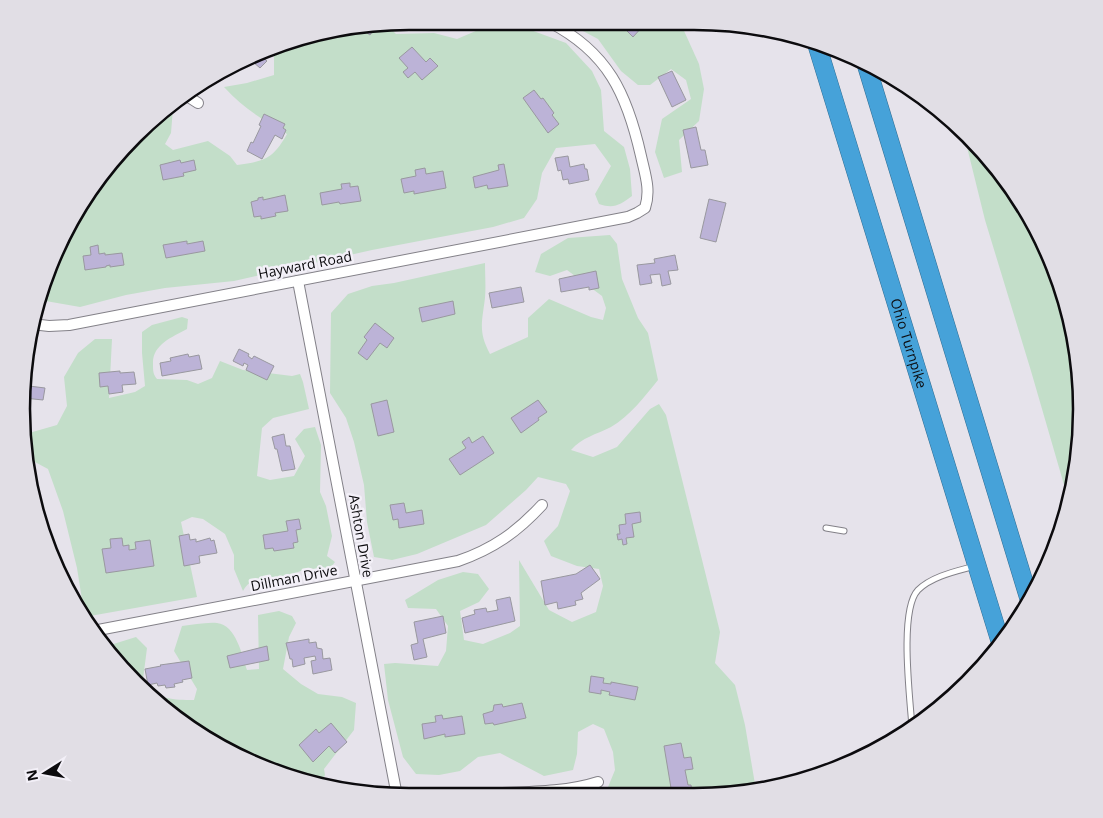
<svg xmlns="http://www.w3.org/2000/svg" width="1103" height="818" viewBox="0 0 1103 818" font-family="'Open Sans',sans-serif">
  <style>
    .green { fill: #c3dec9 }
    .building { fill: #bcb3d7; stroke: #99989f }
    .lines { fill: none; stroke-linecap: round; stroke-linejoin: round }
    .lane-casing { stroke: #838188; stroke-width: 7 }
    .street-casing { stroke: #838188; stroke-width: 12 }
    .highway-casing { stroke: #326d92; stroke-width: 19 }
    .lane { stroke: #fff; stroke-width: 5 }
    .street { stroke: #fff; stroke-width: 10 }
    .highway { stroke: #46a2d9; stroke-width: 18 }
    .labels { text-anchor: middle; stroke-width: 5; stroke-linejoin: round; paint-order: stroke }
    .street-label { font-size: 14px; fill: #0c0b0e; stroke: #f3f0f8 }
    .rim { fill: none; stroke: #0c0b0e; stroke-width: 2.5 }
  </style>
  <rect width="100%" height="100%" fill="#e6e3eb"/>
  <g class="green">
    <path d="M497,22L517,25L566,43L592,71L601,90L604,131L624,147L630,169L632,196C620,205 614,209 599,204L595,194L611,166L595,144L556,148L542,173L537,199L524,218L493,227L372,250L234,281L165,288L126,295L80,307L40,300L61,237L118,153L173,108L171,133L165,144L173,150L208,141L230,156L237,165C265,161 273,159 287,134C263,120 243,108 224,87L247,83L274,75V49L308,35L386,24L396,34L434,33L457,39Z"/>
    <polygon points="566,22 680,22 699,64 704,89 699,121 679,140 682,172 664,178 655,152 662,119 691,99 686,80 671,69 650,85 638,85 621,71 598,39"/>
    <polygon points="965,139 1002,173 1042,238 1069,309 1081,384 1078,460 1069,502 1031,371 985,220"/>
    <path d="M610,235L617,244L622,279L638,318L648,333L658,380C645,396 630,416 611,427C595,435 583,437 571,450L593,457L617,447L650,409L659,404L666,415L720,632L715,663L735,685L745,725L756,790L745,793L601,794L606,792L615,770L613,752L604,729L593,724L578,732L577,754L573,770L544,776L500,753L478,757L460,771L439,775L416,774L403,757L388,700L384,664L395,663L438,666L446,651L448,626L436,609L408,608L405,600L438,580L463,572L478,574L489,589L479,602L460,611L464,640L483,644L510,633L520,626L519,560L549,610L572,622L596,612L603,586L599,569L577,566L551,556L544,541L558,526L570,491L566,484L538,477L526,490L486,525L417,554L392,560L374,557L367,522L364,485L354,442L346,418L330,393L331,313L348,294L372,286L394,283L485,263C485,274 486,287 485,298C482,323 478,331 490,354L528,337V318L549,299L591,317L603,320L606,308L602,296L567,270L550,276L535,272L541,254L568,238Z"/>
    <path d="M182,317L188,319L187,329C172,337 152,345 153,364C153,371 153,374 157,379L187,380L198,384L212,378L220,361L243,370L292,376L300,374L303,382L309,409L273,418L262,428L257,476L270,480L294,476L305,456L295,439L304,429L315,427L321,445L320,492L326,506L332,536L327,556L335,562L328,571L308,568L298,572L291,579L278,585C263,579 252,575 243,591L234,569V555L225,534L203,519L192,517L181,522L197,597L90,616L83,606L77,568L63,511L48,469L33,461H28L22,433H29L57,425L67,406L64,377L78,353L95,339H112L109,398L135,392L145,386L142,353V332L152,325Z"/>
    <path d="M279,611L292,616L296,623L289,637L283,669L301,684L318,694L342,697L356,703L354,730L324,769L325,775L321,784L285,776L274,771L262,759L258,764L215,745L154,701L105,649L107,646L136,637L147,648L142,687C161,699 172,700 194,700L197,689L174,651L182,626C193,625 206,622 217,623C236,625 242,655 247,670L259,669L258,615Z"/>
  </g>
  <g class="building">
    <polygon points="618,22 638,22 643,26 633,37"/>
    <polygon points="376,26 370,35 360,28"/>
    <polygon points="412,47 426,62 430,58 438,66 422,80 415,72 408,78 403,72 408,68 399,58"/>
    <polygon points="260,55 267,61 260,68 253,62 250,66 245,61"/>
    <polygon points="672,71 686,100 672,107 658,77"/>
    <polygon points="534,90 541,99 543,98 554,113 552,115 559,124 548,133 523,98"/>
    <polygon points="264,114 285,124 283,128 286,130 282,139 275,135 262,159 247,151 251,142 253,143 261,126 259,125"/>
    <polygon points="696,127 701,150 705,150 708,165 691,168 683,130"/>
    <polygon points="568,156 570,167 584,164 585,169 587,169 589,180 569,184 568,179 563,180 561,170 558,171 555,158"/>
    <polygon points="180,160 181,163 194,160 196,170 183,173 184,176 163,180 160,165"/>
    <polygon points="504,164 508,186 488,189 487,185 475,188 473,177 499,170 498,165"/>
    <polygon points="425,168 426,174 443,171 446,188 414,194 414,191 404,193 401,179 416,176 415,170"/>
    <polygon points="350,183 350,187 358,186 361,201 340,204 339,202 322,205 320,193 342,189 341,184"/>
    <polygon points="285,195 288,211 275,213 276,216 261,219 261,216 254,217 251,202 258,200 258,198 263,197 263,200"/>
    <polygon points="709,199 726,203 716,242 700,238"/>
    <polygon points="187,241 187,244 203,241 205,251 166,258 163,245"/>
    <polygon points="98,245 99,254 105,253 105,255 122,253 124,265 110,267 110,265 106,266 106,267 85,270 83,256 91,255 90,247"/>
    <polygon points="675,255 678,270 668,271 671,284 662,286 660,274 650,275 652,283 640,285 637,265 655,263 654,259"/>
    <polygon points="596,271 599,288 589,290 589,287 561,292 559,279"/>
    <polygon points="521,287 524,302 492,308 489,293"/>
    <polygon points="453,301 455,314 422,322 419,308"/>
    <polygon points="375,323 394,338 387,348 380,343 367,360 358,353 367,340 364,337"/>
    <polygon points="239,349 249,354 248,356 252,359 254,356 274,366 267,380 246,370 248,365 244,363 243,366 233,361"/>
    <polygon points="188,354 189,357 199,355 202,369 162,376 160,363 171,361 170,358"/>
    <polygon points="120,371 120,373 134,372 136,384 122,385 123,392 109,394 108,386 100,387 99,373"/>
    <polygon points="25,382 30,383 29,386 45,388 43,400 24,398"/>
    <polygon points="387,400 394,432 378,436 371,404"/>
    <polygon points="538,400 547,412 538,418 539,420 521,433 511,418"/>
    <polygon points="284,434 286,446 290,446 295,469 282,471 277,449 275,449 272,437"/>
    <polygon points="483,436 494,453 460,475 449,459 466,448 462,442 469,437 472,443"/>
    <polygon points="404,503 406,513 422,510 424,524 399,528 398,519 393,520 390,505"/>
    <polygon points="640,512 641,522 632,524 634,537 626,538 627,544 623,545 622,539 618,540 617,534 620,534 619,525 626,524 625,514"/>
    <polygon points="299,519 301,529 296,530 298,542 293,543 294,548 274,551 273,548 265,549 263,535 288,531 286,521"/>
    <polygon points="189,534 190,540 196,539 196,542 210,538 211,541 214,540 217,553 199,556 200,563 184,566 179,536"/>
    <polygon points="122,538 123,546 129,545 129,550 136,549 135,542 150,540 154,566 106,573 102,549 111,548 110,539"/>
    <polygon points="590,565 600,579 581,593 583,599 575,601 576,605 558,609 557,602 545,605 541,581 576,574"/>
    <polygon points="510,597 515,621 465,633 462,618 475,614 474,610 486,608 487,612 498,610 496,600"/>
    <polygon points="443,616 446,633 423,639 427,657 414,660 411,645 418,643 414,622"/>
    <polygon points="309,639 309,643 316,642 317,648 322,649 323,659 330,658 332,670 313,674 311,661 316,660 315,656 304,658 305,664 293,667 292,659 290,659 286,643"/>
    <polygon points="267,646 269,660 230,668 227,656"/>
    <polygon points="189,661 192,678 182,680 183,682 174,684 175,687 166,688 165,685 158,686 157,683 148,685 145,669 161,666 160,665"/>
    <polygon points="591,676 604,678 603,683 611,684 611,682 638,687 635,700 609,695 610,692 601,690 601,694 589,692"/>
    <polygon points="522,703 526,718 494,725 493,723 485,724 483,714 493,711 494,705 502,704 503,707"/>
    <polygon points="442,715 443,719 462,716 465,734 445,737 445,734 424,739 422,724 436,722 435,716"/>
    <polygon points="331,723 347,742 335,753 329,746 313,762 299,745 316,729 319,733"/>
    <polygon points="681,743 684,758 691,757 693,769 685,770 688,785 691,785 692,794 672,794 664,746"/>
    <polygon points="273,766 274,769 282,767 285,776 266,768"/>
  </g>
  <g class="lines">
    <g class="lane-casing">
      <g id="lane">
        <polyline points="826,528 844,531"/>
        <path d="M912,727C910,698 899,610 918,590C932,576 957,571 975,566"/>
      </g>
    </g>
    <g class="street-casing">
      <g id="street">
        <polyline points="187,96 198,103"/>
        <polyline points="298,281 397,796"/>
        <path d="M32,324L49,326L69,325L628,217L637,213L645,208C651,190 645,174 641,156C627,94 608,52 549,22"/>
        <path d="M93,631L458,561C493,549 517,532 542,505"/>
        <path d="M466,795C509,791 558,795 598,782"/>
      </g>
    </g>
    <g class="highway-casing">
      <g id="highway">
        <path id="s1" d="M817,45L1001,644"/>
        <polyline points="867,67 1030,602"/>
      </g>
    </g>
    <use href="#lane" class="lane"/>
    <use href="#street" class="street"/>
    <use href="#highway" class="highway"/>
  </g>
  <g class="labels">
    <g class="street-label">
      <text transform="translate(305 265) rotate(-11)" y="5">Hayward Road</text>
      <text dy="5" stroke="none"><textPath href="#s1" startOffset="312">Ohio Turnpike</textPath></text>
      <text transform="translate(361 536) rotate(80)" y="5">Ashton Drive</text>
      <text transform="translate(294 578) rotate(-11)" y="5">Dillman Drive</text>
    </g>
  </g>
  <path d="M0 0H1103V818H0ZM409 30H694A379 379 0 0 1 1073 409V409A379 379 0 0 1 694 788H409A379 379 0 0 1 30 409V409A379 379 0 0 1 409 30Z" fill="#e1dee5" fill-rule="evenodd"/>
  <path class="rim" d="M409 30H694A379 379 0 0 1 1073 409V409A379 379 0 0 1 694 788H409A379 379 0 0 1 30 409V409A379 379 0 0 1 409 30Z"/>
  <g transform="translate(45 773) rotate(259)" stroke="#f3f0f8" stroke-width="4" paint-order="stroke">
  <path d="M0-4L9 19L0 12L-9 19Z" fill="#0c0b0e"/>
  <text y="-8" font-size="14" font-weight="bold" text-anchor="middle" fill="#0c0b0e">N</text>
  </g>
</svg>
